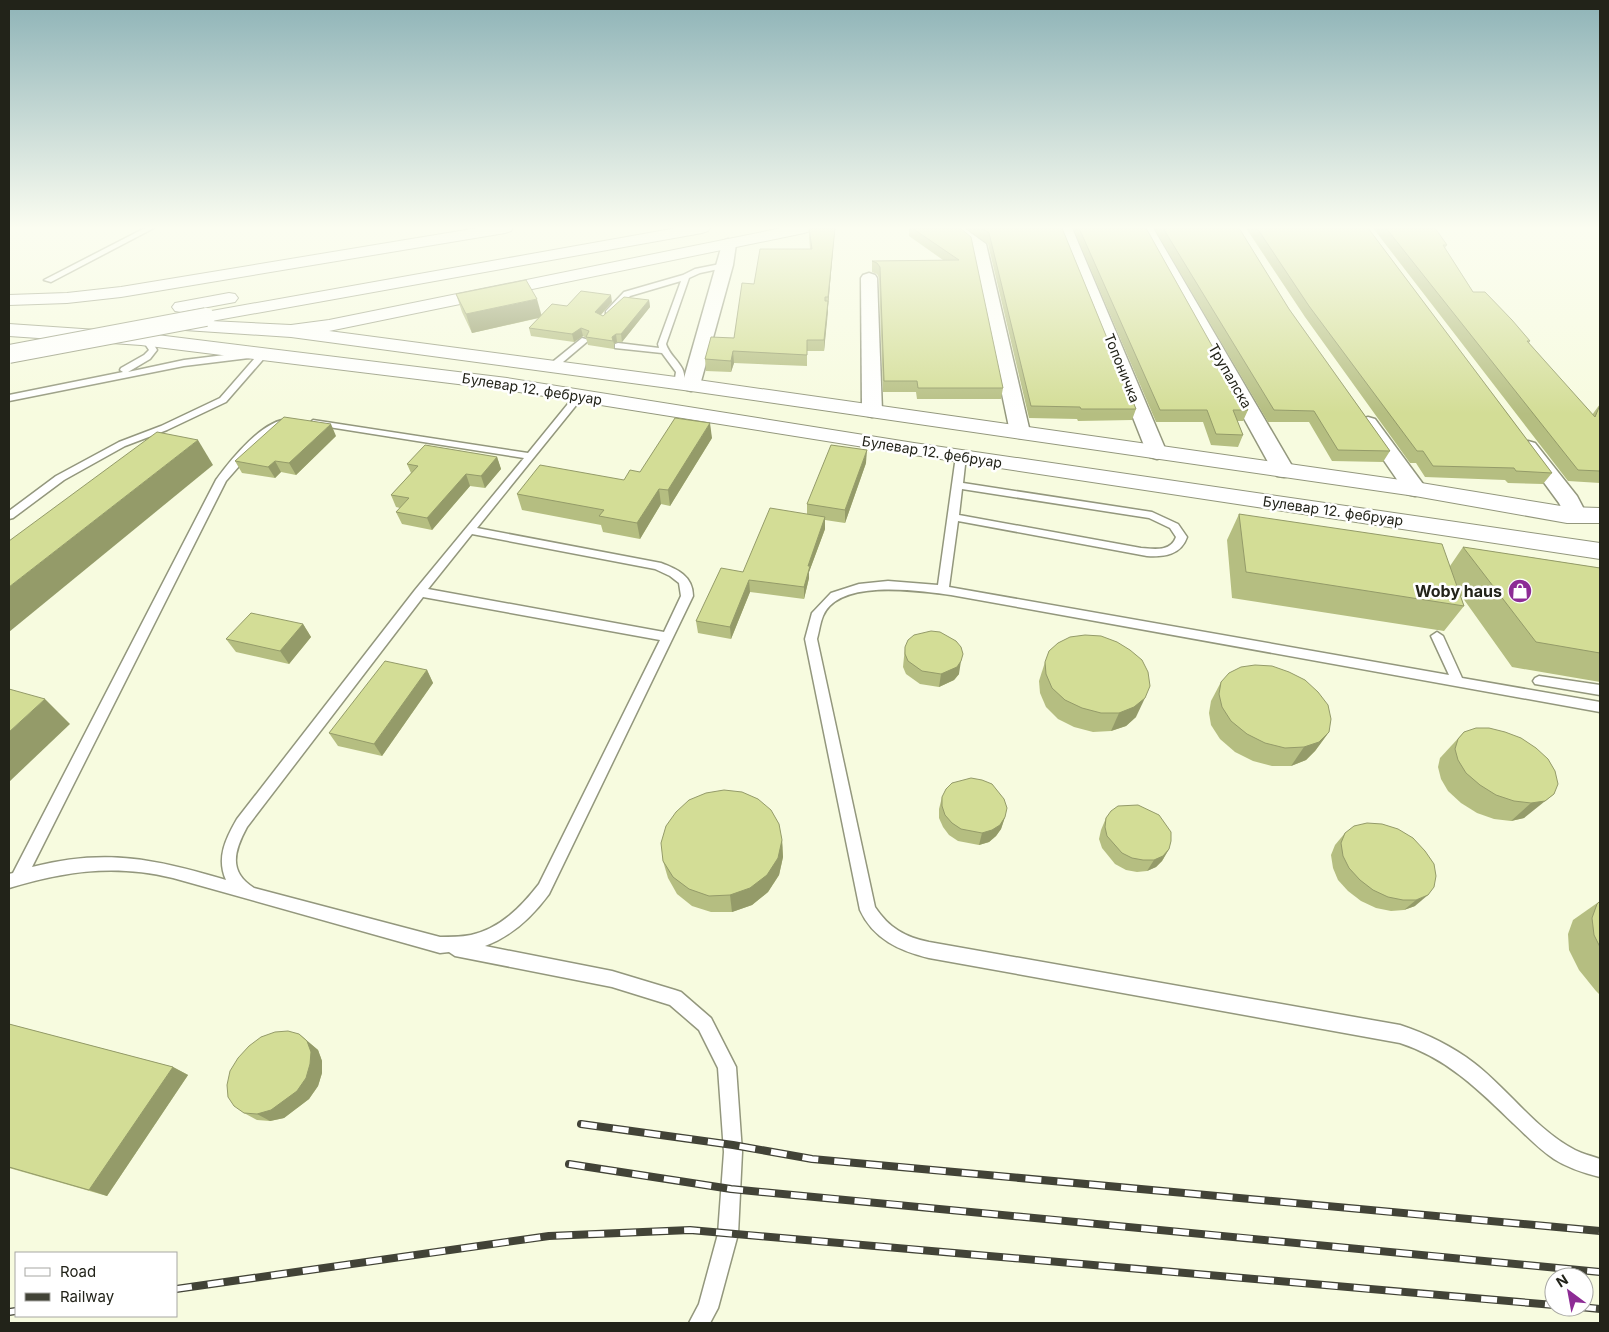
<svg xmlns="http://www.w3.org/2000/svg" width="1609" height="1332" viewBox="0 0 1609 1332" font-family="Inter,sans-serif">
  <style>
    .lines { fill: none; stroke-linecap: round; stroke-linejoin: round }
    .lane-casing { stroke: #93977d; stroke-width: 3 }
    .street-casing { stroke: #93977d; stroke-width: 3 }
    .secondary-casing { stroke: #93977d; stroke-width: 2 }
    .highway-casing { stroke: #93977d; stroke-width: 2 }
    .lane { fill: #fff; fill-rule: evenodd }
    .street { fill: #fff; fill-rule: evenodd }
    .secondary { fill: #fff; fill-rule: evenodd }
    .highway { fill: #fff; fill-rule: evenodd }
    .rail-casing { stroke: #424337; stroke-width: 8 }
    .rail { stroke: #fff; stroke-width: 5.5; stroke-dasharray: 16; stroke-linecap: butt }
    .highway-bridge-casing { stroke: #93977d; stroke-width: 20; stroke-linecap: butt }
    .highway-bridge { stroke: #fff; stroke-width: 18 }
    .wall { fill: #b5be81 }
    .shaded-wall { fill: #949b69 }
    .building { fill: #d3dd96; stroke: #949b69 }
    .labels { text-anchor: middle; stroke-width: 5; stroke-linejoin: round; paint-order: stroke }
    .far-street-label { font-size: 14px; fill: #222319; stroke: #fff }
    .poi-label { font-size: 16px; font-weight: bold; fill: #222319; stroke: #fff; text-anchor: end }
  </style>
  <rect width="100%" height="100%" fill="#f7fbdf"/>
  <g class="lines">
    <g class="lane-casing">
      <g id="lane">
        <polygon points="145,228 154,228 51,282 44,280"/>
        <path d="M725,263L729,265L728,267L700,273L689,278L666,344C671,360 691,367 682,386L679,387L674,384L676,372L662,353L615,348V344L618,343L659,348L658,344L681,281L630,296L612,315H606V311L624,292L683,275L695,269Z"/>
        <polygon points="141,336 151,340 157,350 150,359 128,372 184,360 249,352 253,355 249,358 184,366 9,401 9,395 123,372 120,370 121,368 144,355 149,350 145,344 137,339"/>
        <polygon points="582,338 589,340 556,368 550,368 550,364"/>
        <polygon points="264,350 268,353 267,355 226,402 167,430 125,446 64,480 13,518 9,519 9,511 56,476 119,442 161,426 220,398 261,351"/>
        <path d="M579,393L582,394V398L477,528L661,563C677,569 693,576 693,596L549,894C532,917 512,936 485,946L612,971L675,990L681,992L711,1018L736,1067L742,1152L738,1234L718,1308L710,1323H689L699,1304L718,1234L724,1152L718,1068L699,1030L670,1005L612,987L455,956L449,952L440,953L173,878C114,864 66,871 9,888V874L13,873L216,480C229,462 266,415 291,420L293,422L262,440L226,481L32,867C105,848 156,859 226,880C216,858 226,838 237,819L415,590L524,458L316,425L311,422L313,420L528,453L576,394ZM472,534L655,569L670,576L679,583L681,596L664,632L428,589ZM423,597L660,640L539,884C522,906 500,929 471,935C461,937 450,937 440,937L254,888C228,872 234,851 247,827Z"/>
        <path d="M961,453L966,456L963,483L1152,512L1178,524L1187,537C1181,555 1164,557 1147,556L958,521L949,587L1449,675L1431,636L1437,632L1443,636L1462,678L1600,702V712L951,595C920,591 839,578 823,616C820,623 819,632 817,639L875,907C889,928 905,937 929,942L1400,1025C1427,1034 1452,1046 1474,1063C1509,1090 1536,1130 1575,1150C1583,1154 1592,1156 1600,1159V1177C1584,1173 1568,1168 1554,1159C1539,1149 1527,1136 1514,1124C1479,1090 1447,1058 1400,1043L929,958C900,951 873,939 860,910L805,639L812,613L831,593L859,584L888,581L938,585L956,456ZM962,489L1149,518L1170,528L1176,537C1171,552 1154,549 1141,548L959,515Z"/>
        <polygon points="1539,676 1600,685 1600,695 1535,684 1533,681 1535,678"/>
      </g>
    </g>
    <g class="street-casing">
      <g id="street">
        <polygon points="954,228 964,228 986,244 1030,432 1027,436 1020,438 1013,436 1010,432 971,246 952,231"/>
        <polygon points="1058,228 1072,228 1167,453 1164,457 1157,459 1150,457 1147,453"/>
        <polygon points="1139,228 1153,228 1295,471 1291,476 1284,477 1277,476 1273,471"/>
        <polygon points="728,239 733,241 736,244 733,265 700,385 698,389 691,391 684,389 682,385 723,241"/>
        <polygon points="869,273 875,275 877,278 882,411 879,415 872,417 865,415 862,411 861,278 863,275"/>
        <polygon points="1368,417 1375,419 1423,484 1426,489 1423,494 1415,496 1407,494 1358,423 1361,419"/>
        <polygon points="1528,441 1535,443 1577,496 1587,515 1584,520 1576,522 1568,520 1559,503 1518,447 1521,443"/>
      </g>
    </g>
    <g class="secondary-casing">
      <g id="secondary">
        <polygon points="478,228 513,228 511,231 505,233 121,297 67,303 9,305 9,295 67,293 121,287"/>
        <polygon points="782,228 812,228 810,231 804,233 329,331 691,379 1415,482 1567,507 1600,508 1600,523 1567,523 1415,496 691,391 291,337 170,329 164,328 161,324 164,320 170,319 291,325 329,320"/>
        <polygon points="9,324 141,333 507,378 914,443 1600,543 1600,559 914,455 507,390 141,345 9,336"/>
      </g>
    </g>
    <g class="highway-casing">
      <g id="highway">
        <polygon points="677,228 710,228 708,231 702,233 206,322 200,321 197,317 200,313 206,312"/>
        <polygon points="229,293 235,294 238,298 235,302 181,312 175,311 172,307 175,303"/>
      </g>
    </g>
    <use href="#lane" class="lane"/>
    <use href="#street" class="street"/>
    <use href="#secondary" class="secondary"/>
    <use href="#highway" class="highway"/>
    <g class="rail-casing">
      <g id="rail">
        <polyline points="581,1124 733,1145 812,1159 1600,1231"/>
        <polyline points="569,1164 731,1189 1600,1272"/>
        <polyline points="176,1289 549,1236 690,1230 1554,1305"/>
        <polyline points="1580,1307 1600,1309"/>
        <polyline points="9,1312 16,1311"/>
      </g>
    </g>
    <use href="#rail" class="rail"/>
    <g class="highway-bridge-casing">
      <polyline id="highway-bridge" points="9,354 206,317"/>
    </g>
    <use href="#highway-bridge" class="highway-bridge"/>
  </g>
  <g class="wall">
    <polygon points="809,228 835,228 824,351 807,351 807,366 734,363 731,372 706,371 705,359 734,338 754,284 810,249 809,237"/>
    <polygon points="909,228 960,228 1003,388 1001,399 917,399 916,392 883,392 879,278 877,274 872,272 872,261 943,260 909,236"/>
    <polygon points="966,228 1062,228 1136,409 1132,420 1078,421 1077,419 1029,418 988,244"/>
    <polygon points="1073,228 1146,228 1248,410 1243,421 1237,421 1243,435 1238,447 1211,445 1203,422 1156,422"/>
    <polygon points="1154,228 1239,228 1289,309 1390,451 1383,462 1332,461 1309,422 1268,422"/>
    <polygon points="1246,228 1368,228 1552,473 1543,484 1508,483 1505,480 1425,477 1416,463 1410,463 1305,317"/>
    <polygon points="1373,228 1435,228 1447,245 1445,248 1473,292 1530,341 1529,343 1592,415 1600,404 1600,483 1568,481"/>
    <polygon points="456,294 541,315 567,306 612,302 601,315 603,316 649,300 650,307 622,342 617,342 614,344 614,349 588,345 586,338 583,336 574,342 531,336 529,328 539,318 472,333 462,312"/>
    <polygon points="336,436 296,475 281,472 275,478 242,473 235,461"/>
    <polygon points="712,438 670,506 661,504 640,539 603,532 601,525 522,510 517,494 624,480 640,472"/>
    <polygon points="497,457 501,469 485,488 470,486 432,530 402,524 396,512 400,508 396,507 391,495 411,473 407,464"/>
    <polygon points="866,463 845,523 825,520 825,529 809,572 809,578 804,599 750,592 731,639 698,633 696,621 743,572 807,514 807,504"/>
    <polygon points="1239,514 1450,566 1463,547 1600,568 1600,682 1512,667 1460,594 1464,606 1444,631 1232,598 1227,540"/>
    <polygon points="303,624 311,637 289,664 236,652 226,639"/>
    <polygon points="905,647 959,674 954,680 939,687 920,684 906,674 903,667"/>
    <polygon points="1045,662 1136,717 1126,726 1111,731 1093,732 1074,727 1058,719 1046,707 1040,693 1039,681"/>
    <polygon points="427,670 433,683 382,756 338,746 329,733"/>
    <polygon points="1221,682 1329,732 1315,751 1306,760 1291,766 1272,766 1253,761 1235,752 1220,739 1211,725 1209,713 1211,701"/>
    <polygon points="1464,732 1555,771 1524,818 1511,821 1494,819 1477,813 1461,803 1448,791 1441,779 1438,767 1440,758"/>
    <polygon points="942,797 1005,817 1001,829 996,836 989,842 979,845 958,841 949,835 943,827 939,818 939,809"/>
    <polygon points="1106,818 1169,849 1162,861 1156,867 1147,871 1137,872 1126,870 1115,864 1102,848 1099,839 1101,830"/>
    <polygon points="1345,833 1425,851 1415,906 1404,910 1391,911 1376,908 1361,901 1348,891 1338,880 1333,868 1331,855 1335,845"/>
    <polygon points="782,840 783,857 779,875 768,892 752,905 732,912 711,912 692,906 677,894 668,878 663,861"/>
    <polygon points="1600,901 1600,995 1596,991 1579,970 1569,950 1568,934 1573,920"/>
    <polygon points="9,1024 173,1067 188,1075 107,1196 9,1168"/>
    <polygon points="299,1034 318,1050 322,1061 322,1073 318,1086 309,1099 284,1118 270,1121 257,1120 244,1113"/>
  </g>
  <g class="shaded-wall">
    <polygon points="835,228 834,236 828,308 828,297"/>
    <polygon points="611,295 612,302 596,320 595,312"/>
    <polygon points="537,299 542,317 472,333 466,314"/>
    <polygon points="649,300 650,307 622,342 621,334"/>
    <polygon points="828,301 828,312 824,351 824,340"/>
    <polygon points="581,328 583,336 574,342 572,334"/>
    <polygon points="616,334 617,342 614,344 612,337"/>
    <polygon points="733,351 734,363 731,372 731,361"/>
    <polygon points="710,423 712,438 670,506 668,490"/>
    <polygon points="331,424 336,436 296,475 289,463"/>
    <polygon points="198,440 213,465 9,632 9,587"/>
    <polygon points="867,450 866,463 845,523 845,510"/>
    <polygon points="497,457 501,469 485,488 481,476"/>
    <polygon points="275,461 281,472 275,478 268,467"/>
    <polygon points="466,474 470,486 432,530 427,518"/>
    <polygon points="659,489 661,504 640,539 637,523"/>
    <polygon points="825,517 825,529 809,572 809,578 804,599 804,587 808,566"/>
    <polygon points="749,580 750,592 731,639 730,627"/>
    <polygon points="303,624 311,637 289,664 280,651"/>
    <polygon points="961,661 959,674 954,680 939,687 941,674"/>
    <polygon points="427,670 433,683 382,756 374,744"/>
    <polygon points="1145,698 1136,717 1126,726 1111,731 1119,713"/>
    <polygon points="45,699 70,724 9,782 9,732"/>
    <polygon points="1329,732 1315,751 1306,760 1291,766 1304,747"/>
    <polygon points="1554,794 1524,818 1511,821 1531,803"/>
    <polygon points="1005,817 1001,829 996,836 989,842 979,845 982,833"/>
    <polygon points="782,840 783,857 779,875 768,892 752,905 732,912 730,895"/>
    <polygon points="1169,849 1162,861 1156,867 1147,871 1154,860"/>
    <polygon points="1428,895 1415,906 1404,910 1416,900"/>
    <polygon points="299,1034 318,1050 322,1061 322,1073 318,1086 309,1099 284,1118 270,1121 257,1114"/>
    <polygon points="173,1067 188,1075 107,1196 89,1190"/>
  </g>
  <g class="building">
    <polygon points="809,228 835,228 828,297 825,297 825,301 828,301 824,340 807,340 807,355 733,351 731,361 705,359 711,337 734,338 742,283 754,284 760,249 812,249"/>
    <polygon points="912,228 960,228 971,237 1003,388 918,388 917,381 884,381 880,267 877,263 872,261 959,260"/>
    <polygon points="982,228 1062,228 1136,409 1081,409 1080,407 1031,406 989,233"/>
    <polygon points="1079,228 1146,228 1248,410 1233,410 1243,435 1216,434 1207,410 1160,410"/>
    <polygon points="1163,228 1239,228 1289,309 1390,451 1338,450 1314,411 1274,410"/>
    <polygon points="1257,228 1368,228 1552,473 1516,471 1514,468 1433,466 1423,451 1417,451 1309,306"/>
    <polygon points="1386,228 1435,228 1447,245 1443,245 1473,292 1485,292 1512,320 1530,341 1527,341 1595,417 1600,405 1600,471 1578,470"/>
    <polygon points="526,280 537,299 466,314 456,294"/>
    <polygon points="581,291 611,295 595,312 603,316 624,297 649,300 621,334 616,334 612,337 613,341 586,337 589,331 581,328 572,334 529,328 552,304 567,306"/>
    <polygon points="284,417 331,424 289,463 275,461 268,467 235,461"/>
    <polygon points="675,418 710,423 668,490 659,489 637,523 599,516 604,510 517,494 540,465 624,480 630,470 640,472"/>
    <polygon points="157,432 198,440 9,587 9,541"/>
    <polygon points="425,445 497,457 481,476 466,474 427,518 396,512 409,498 391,495 418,466 407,464"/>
    <polygon points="831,445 867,450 845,510 807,504"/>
    <polygon points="770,508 825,517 808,566 810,566 804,587 749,580 730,627 696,621 721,568 743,572"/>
    <polygon points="1239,514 1442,544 1464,606 1246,572"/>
    <polygon points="1463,547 1600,568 1600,653 1536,642"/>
    <polygon points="251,613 303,624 280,651 226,639"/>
    <polygon points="931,631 940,632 956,641 961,647 963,654 961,661 957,667 941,674 922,671 908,661 905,654 905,647 908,640 914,635"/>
    <polygon points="1085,635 1101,636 1117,642 1130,650 1142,660 1148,672 1150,686 1145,698 1134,707 1119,713 1101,713 1082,708 1065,700 1052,688 1046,674 1045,662 1049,651 1058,643 1070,637"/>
    <polygon points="385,661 427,670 374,744 329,733"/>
    <polygon points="1255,665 1272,666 1289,672 1305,680 1318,692 1328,705 1331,719 1329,732 1319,742 1304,747 1285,748 1265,743 1247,734 1231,721 1222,707 1219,694 1221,682 1229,673 1241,667"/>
    <polygon points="9,689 45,699 9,732"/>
    <polygon points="1476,728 1489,728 1505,732 1521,738 1536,748 1548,759 1555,771 1558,784 1554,794 1545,801 1531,803 1514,801 1496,795 1480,785 1466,773 1458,760 1455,749 1458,739 1464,732"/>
    <polygon points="971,778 982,780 992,784 1004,799 1007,808 1005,817 1000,825 992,830 982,833 961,829 952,823 945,815 942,806 942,797 946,789 952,783"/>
    <polygon points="724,790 742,792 758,799 771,810 779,824 782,840 778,858 767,875 750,888 730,895 709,896 689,889 673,877 663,861 661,843 666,826 676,812 689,800 706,793"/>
    <polygon points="1138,805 1159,815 1171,832 1171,841 1169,849 1163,856 1154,860 1143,860 1132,858 1122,853 1107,836 1105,827 1106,818 1111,811 1118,806"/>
    <polygon points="1367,823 1382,824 1398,829 1413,838 1425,851 1434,864 1436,876 1434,887 1428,895 1416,900 1403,900 1388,897 1373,890 1360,880 1349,868 1343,856 1341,843 1345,833 1354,826"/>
    <polygon points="1600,901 1600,947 1594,935 1592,918 1597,904"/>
    <polygon points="9,1024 173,1067 89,1190 9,1167"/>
    <polygon points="288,1031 299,1034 307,1041 311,1052 310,1064 306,1078 297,1091 271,1110 257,1114 244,1113 234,1106 228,1097 227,1085 230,1071 238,1058 249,1046 261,1037 275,1032"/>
  </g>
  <linearGradient id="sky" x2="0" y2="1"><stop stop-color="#8eb3b7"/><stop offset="0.55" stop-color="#fbfdf1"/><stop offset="1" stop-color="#fbfdf1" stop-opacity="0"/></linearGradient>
  <rect width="1609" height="414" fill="url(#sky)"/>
  <defs>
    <g id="shop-disc" transform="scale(1.25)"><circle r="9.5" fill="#8d2c95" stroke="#fff"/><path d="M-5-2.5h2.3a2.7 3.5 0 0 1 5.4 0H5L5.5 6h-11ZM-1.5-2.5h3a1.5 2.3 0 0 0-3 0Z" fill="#fff"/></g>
  </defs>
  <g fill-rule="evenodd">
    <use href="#shop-disc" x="1520" y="591"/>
  </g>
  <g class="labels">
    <g class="far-street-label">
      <text transform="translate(1122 368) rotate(68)" y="5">Топоничка</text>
      <text transform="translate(1230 376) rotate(60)" y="5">Трупалска</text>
      <text transform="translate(532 389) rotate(9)" y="5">Булевар 12. фебруар</text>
      <text transform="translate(932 452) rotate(9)" y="5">Булевар 12. фебруар</text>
      <text transform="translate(1333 511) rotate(8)" y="5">Булевар 12. фебруар</text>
    </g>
    <g class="poi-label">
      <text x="1502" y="597">Woby haus</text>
    </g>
  </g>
  <rect width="1609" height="1332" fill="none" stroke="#222319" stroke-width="20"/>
  <rect x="15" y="1252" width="162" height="65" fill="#ffffff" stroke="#a7a7a3"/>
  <rect x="25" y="1268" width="25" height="8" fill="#ffffff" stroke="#a7a7a3"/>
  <text x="60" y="1277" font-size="15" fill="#222319">Road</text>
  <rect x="25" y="1293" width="25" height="8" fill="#424337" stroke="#a7a7a3"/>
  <text x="60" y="1302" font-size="15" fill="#222319">Railway</text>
  <g transform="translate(1569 1292) rotate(328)"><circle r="24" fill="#ffffff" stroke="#a7a7a3"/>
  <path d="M0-4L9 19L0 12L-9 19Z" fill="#8d2c95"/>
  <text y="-8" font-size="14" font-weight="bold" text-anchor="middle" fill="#222319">N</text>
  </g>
</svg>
